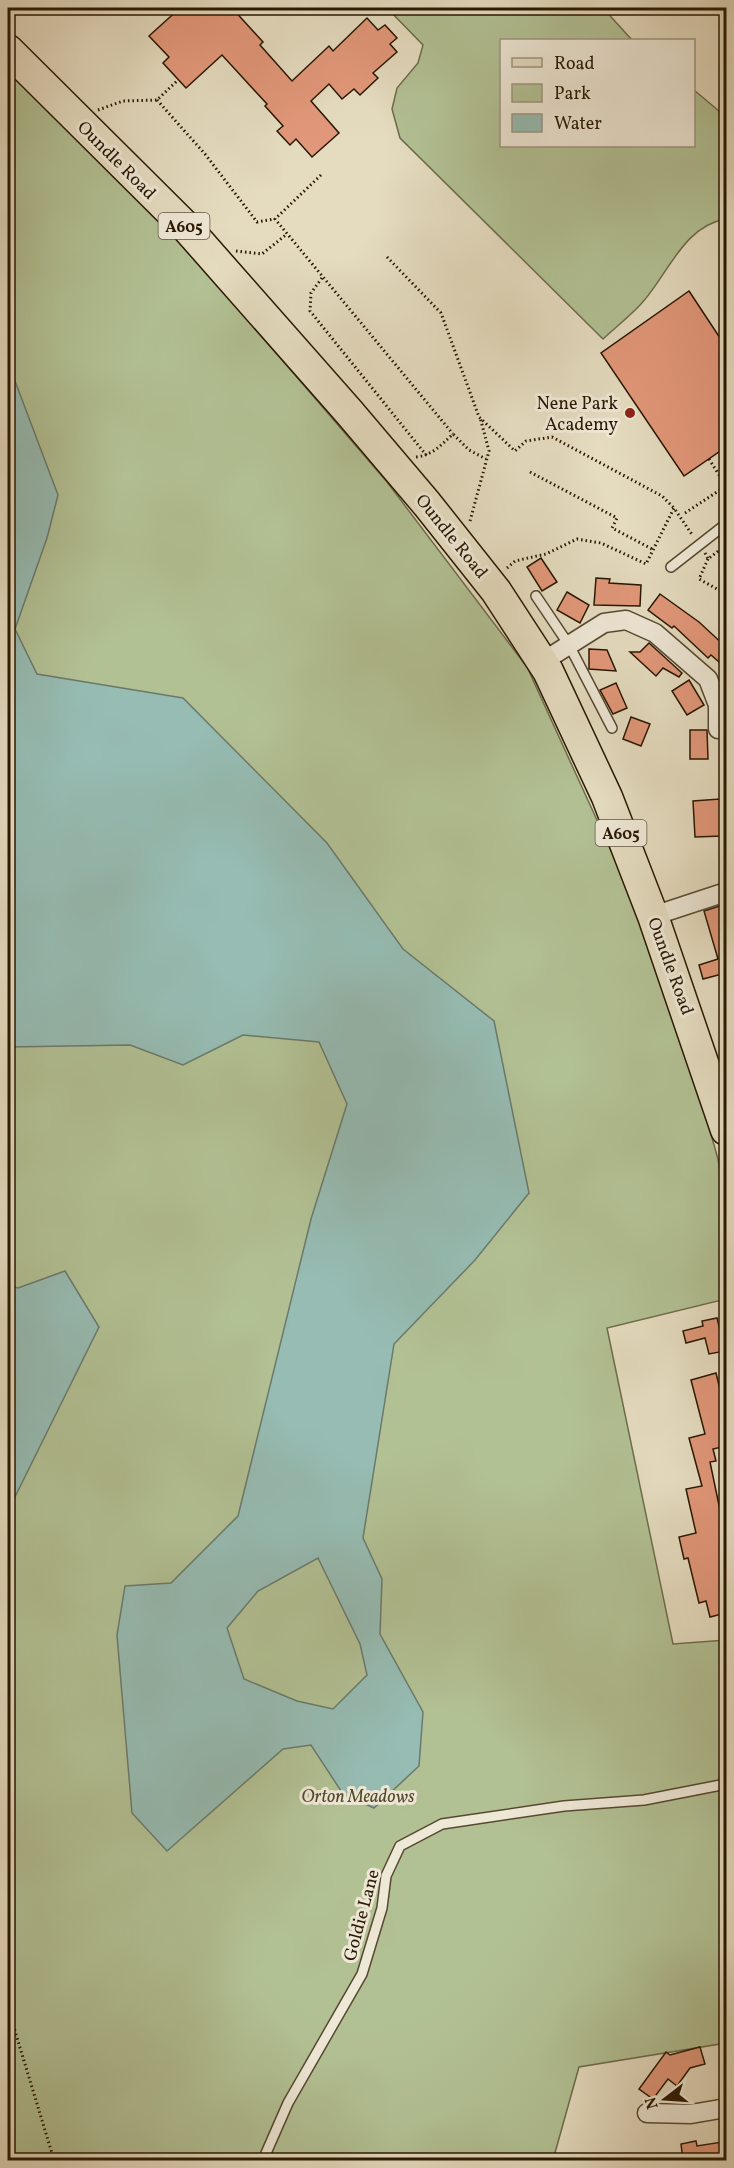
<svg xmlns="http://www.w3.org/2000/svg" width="734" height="2168" viewBox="0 0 734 2168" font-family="Vollkorn,serif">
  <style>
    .green { fill: #b2c194; stroke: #6d6c4a; stroke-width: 1.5 }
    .water { fill: #96bcb3; stroke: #6a7a6c; stroke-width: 1.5; fill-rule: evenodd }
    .building { fill: #e2987a; stroke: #281701; stroke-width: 1.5 }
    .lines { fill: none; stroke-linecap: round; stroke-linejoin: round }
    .lane-casing { stroke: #574831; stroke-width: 12 }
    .street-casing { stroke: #574831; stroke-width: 21 }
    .primary-casing { stroke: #281701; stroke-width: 33 }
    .path { stroke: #281701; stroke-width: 3; stroke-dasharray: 1.5 3; stroke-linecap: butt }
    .lane { stroke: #eee8d6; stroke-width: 9 }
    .street { stroke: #eee8d6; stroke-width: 18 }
    .primary { stroke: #e5dcc0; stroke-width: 30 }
    .poi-dot { fill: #8f2418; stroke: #eee8d6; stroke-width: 2 }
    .labels { text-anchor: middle; stroke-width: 6; stroke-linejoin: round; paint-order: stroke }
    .shield { fill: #eee8d6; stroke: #635641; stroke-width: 1.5 }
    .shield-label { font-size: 16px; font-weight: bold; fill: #281701 }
    .street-label { font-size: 18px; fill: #281701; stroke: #eee8d6 }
    .poi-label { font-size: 18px; fill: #281701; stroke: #eee8d6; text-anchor: end }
    .park-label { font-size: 18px; font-style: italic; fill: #514a2d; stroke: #eee8d6 }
  </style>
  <rect width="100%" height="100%" fill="#e5dcc0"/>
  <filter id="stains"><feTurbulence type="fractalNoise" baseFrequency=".00333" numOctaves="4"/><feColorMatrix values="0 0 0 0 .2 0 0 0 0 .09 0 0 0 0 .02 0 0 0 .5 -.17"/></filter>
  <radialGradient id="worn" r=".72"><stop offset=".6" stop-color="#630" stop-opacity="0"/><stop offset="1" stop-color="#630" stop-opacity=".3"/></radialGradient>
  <g class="green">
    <path d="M387,8H603L632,40H502V146H694V90L726,117V219C683,226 668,275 641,304C630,316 616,327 603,339L400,138L392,109L397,88L418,63L423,45Z"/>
    <polygon points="8,68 180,241 387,482 527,667 661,960 718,1159 726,1208 726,1299 607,1328 673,1644 726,1640 726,2043 579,2067 553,2160 8,2160"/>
  </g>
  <g class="water">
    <path d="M8,367L12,373L58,495L47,538L15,629L37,674L183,698L327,843L403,949L494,1021L529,1193L475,1260L394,1344L363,1538L382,1579L380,1634L423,1712L419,1766L374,1808L343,1794L311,1745L283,1749L167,1851L132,1813L117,1635L125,1586L171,1583L238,1516L311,1219L347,1104L319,1042L243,1035L183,1065L130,1045L8,1047ZM318,1558L360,1644L367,1675L333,1709L297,1701L244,1679L227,1628L258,1591Z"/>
    <polygon points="65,1271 99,1327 8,1511 8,1286 18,1288"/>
  </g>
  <g class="building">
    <polygon points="180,8 232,8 263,42 260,45 292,81 329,46 333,51 367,18 378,30 385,25 397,38 390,44 397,52 373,73 378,78 360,95 354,89 342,99 329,84 311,101 339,133 312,157 296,139 290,145 277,131 283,126 265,106 267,104 222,55 186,88 163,63 169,57 149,36"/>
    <polygon points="689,291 726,347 726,447 684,476 601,353"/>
    <polygon points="541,558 557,582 542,591 527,567"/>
    <polygon points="596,578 610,579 609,583 641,585 640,606 594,605"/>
    <polygon points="567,592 589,605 580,623 557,610"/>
    <polygon points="660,594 699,622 726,647 726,668 711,655 708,658 674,626 672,628 648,610"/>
    <polygon points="649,643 682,673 679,677 663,668 656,676 630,652 640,652"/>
    <polygon points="589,649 607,650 616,671 589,669"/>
    <polygon points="689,680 704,705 687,715 672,691"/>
    <polygon points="616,683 627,708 613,714 600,690"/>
    <polygon points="631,717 650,724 641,746 623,739"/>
    <polygon points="690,730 707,730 708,759 690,759"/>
    <polygon points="720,799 722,836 695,837 693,801"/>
    <polygon points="726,904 726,919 723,920 726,933 726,975 722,974 703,979 699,965 718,959 704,911"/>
    <polygon points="717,1318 725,1351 709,1354 705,1338 686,1343 683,1331 703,1326 702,1321"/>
    <polygon points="716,1373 726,1414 726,1419 722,1420 726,1446 713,1449 716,1461 710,1462 726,1539 726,1572 723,1572 726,1588 726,1613 710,1617 706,1601 699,1603 688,1558 684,1559 679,1537 696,1533 686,1489 702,1486 689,1438 705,1434 691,1380"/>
    <polygon points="700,2047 705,2064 690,2068 677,2086 668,2079 653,2099 639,2089 666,2052 670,2055"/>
    <polygon points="696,2141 697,2146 722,2142 725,2160 683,2160 681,2144"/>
  </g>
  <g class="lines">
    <g class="lane-casing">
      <g id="lane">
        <polyline points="671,567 726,524"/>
        <polyline points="536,596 569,645 612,728"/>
        <polyline points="263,2160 288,2103 362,1974 382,1908 386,1876 400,1846 442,1824 564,1806 644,1800 726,1784"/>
      </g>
    </g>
    <g class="street-casing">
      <g id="street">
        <polyline points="542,662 604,623 626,620 655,633 708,679 718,705 718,729"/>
        <polyline points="653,916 726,892"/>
        <polyline points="647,2113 691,2114 726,2108"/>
      </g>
    </g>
    <g class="primary-casing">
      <polyline id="primary" points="8,50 186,227 349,412 427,504 496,591 548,671 607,797 653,916 726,1130"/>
    </g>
    <g class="path">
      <polyline points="157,100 205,154 257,222 274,219"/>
      <polyline points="98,110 123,101 157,100 178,80"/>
      <polyline points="321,175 275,219 453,434"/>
      <polyline points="236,251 262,254 287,234"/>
      <polyline points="387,257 441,313 479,417 515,451 526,441 552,437 662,496 674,508"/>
      <polyline points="322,278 311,293 310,311 427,456"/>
      <path d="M416,457C433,455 441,445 453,434L469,450L486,459"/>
      <polyline points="709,459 726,486"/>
      <polyline points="530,472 617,518 612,528 654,550"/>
      <polyline points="685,513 726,486"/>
      <polyline points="470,521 489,451 480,417"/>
      <polyline points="705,553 708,559 726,545"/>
      <polyline points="708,559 699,579 726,594"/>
      <polyline points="507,568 515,561 546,554 577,539 601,543 646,564 674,508 693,536"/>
      <polyline points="8,2008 54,2160"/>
    </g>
    <use href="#lane" class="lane"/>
    <use href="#street" class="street"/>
    <use href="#primary" class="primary"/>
  </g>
  <circle class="poi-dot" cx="630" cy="413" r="6"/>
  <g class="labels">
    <g class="shield">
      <rect x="158.5" y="213" width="51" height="26" rx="4.5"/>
      <rect x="595.5" y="820" width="51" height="26" rx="4.5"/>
    </g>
    <g class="shield-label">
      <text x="184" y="232">A605</text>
      <text x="621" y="839">A605</text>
    </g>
    <g class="street-label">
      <text transform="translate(117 160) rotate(45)" y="6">Oundle Road</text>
      <text transform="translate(452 536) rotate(51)" y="6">Oundle Road</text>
      <text transform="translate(671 966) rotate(70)" y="6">Oundle Road</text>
      <text transform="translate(361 1915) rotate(-75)" y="6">Goldie Lane</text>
    </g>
    <g class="poi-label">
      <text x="618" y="409">Nene Park<tspan x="618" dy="21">Academy</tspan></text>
    </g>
    <g class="park-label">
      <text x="358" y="1802">Orton Meadows</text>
    </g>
  </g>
  <rect width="734" height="2168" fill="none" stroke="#e5dcc0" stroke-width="30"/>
  <rect x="9" y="9" width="716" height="2150" fill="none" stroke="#281701" stroke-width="3"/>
  <rect x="15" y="15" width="704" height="2138" fill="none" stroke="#281701" stroke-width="1.5"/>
  <rect x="500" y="39" width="195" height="108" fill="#eee8d6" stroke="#9f9481" stroke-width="1.5"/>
  <rect x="512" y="58" width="30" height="9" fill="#e5dcc0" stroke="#9f9481" stroke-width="1.5"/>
  <text x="554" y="69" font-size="18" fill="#281701">Road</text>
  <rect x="512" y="84" width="30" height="18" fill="#b2c194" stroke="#9f9481" stroke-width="1.5"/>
  <text x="554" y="99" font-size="18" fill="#281701">Park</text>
  <rect x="512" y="114" width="30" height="18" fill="#96bcb3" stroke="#9f9481" stroke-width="1.5"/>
  <text x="554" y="129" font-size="18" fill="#281701">Water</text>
  <g transform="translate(665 2099) rotate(253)" stroke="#eee8d6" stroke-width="4.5" paint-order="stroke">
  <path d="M0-4.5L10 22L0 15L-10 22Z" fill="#281701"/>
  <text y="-9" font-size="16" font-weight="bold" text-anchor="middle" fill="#281701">N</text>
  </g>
  <rect width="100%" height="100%" filter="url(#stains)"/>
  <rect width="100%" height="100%" fill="url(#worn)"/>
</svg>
